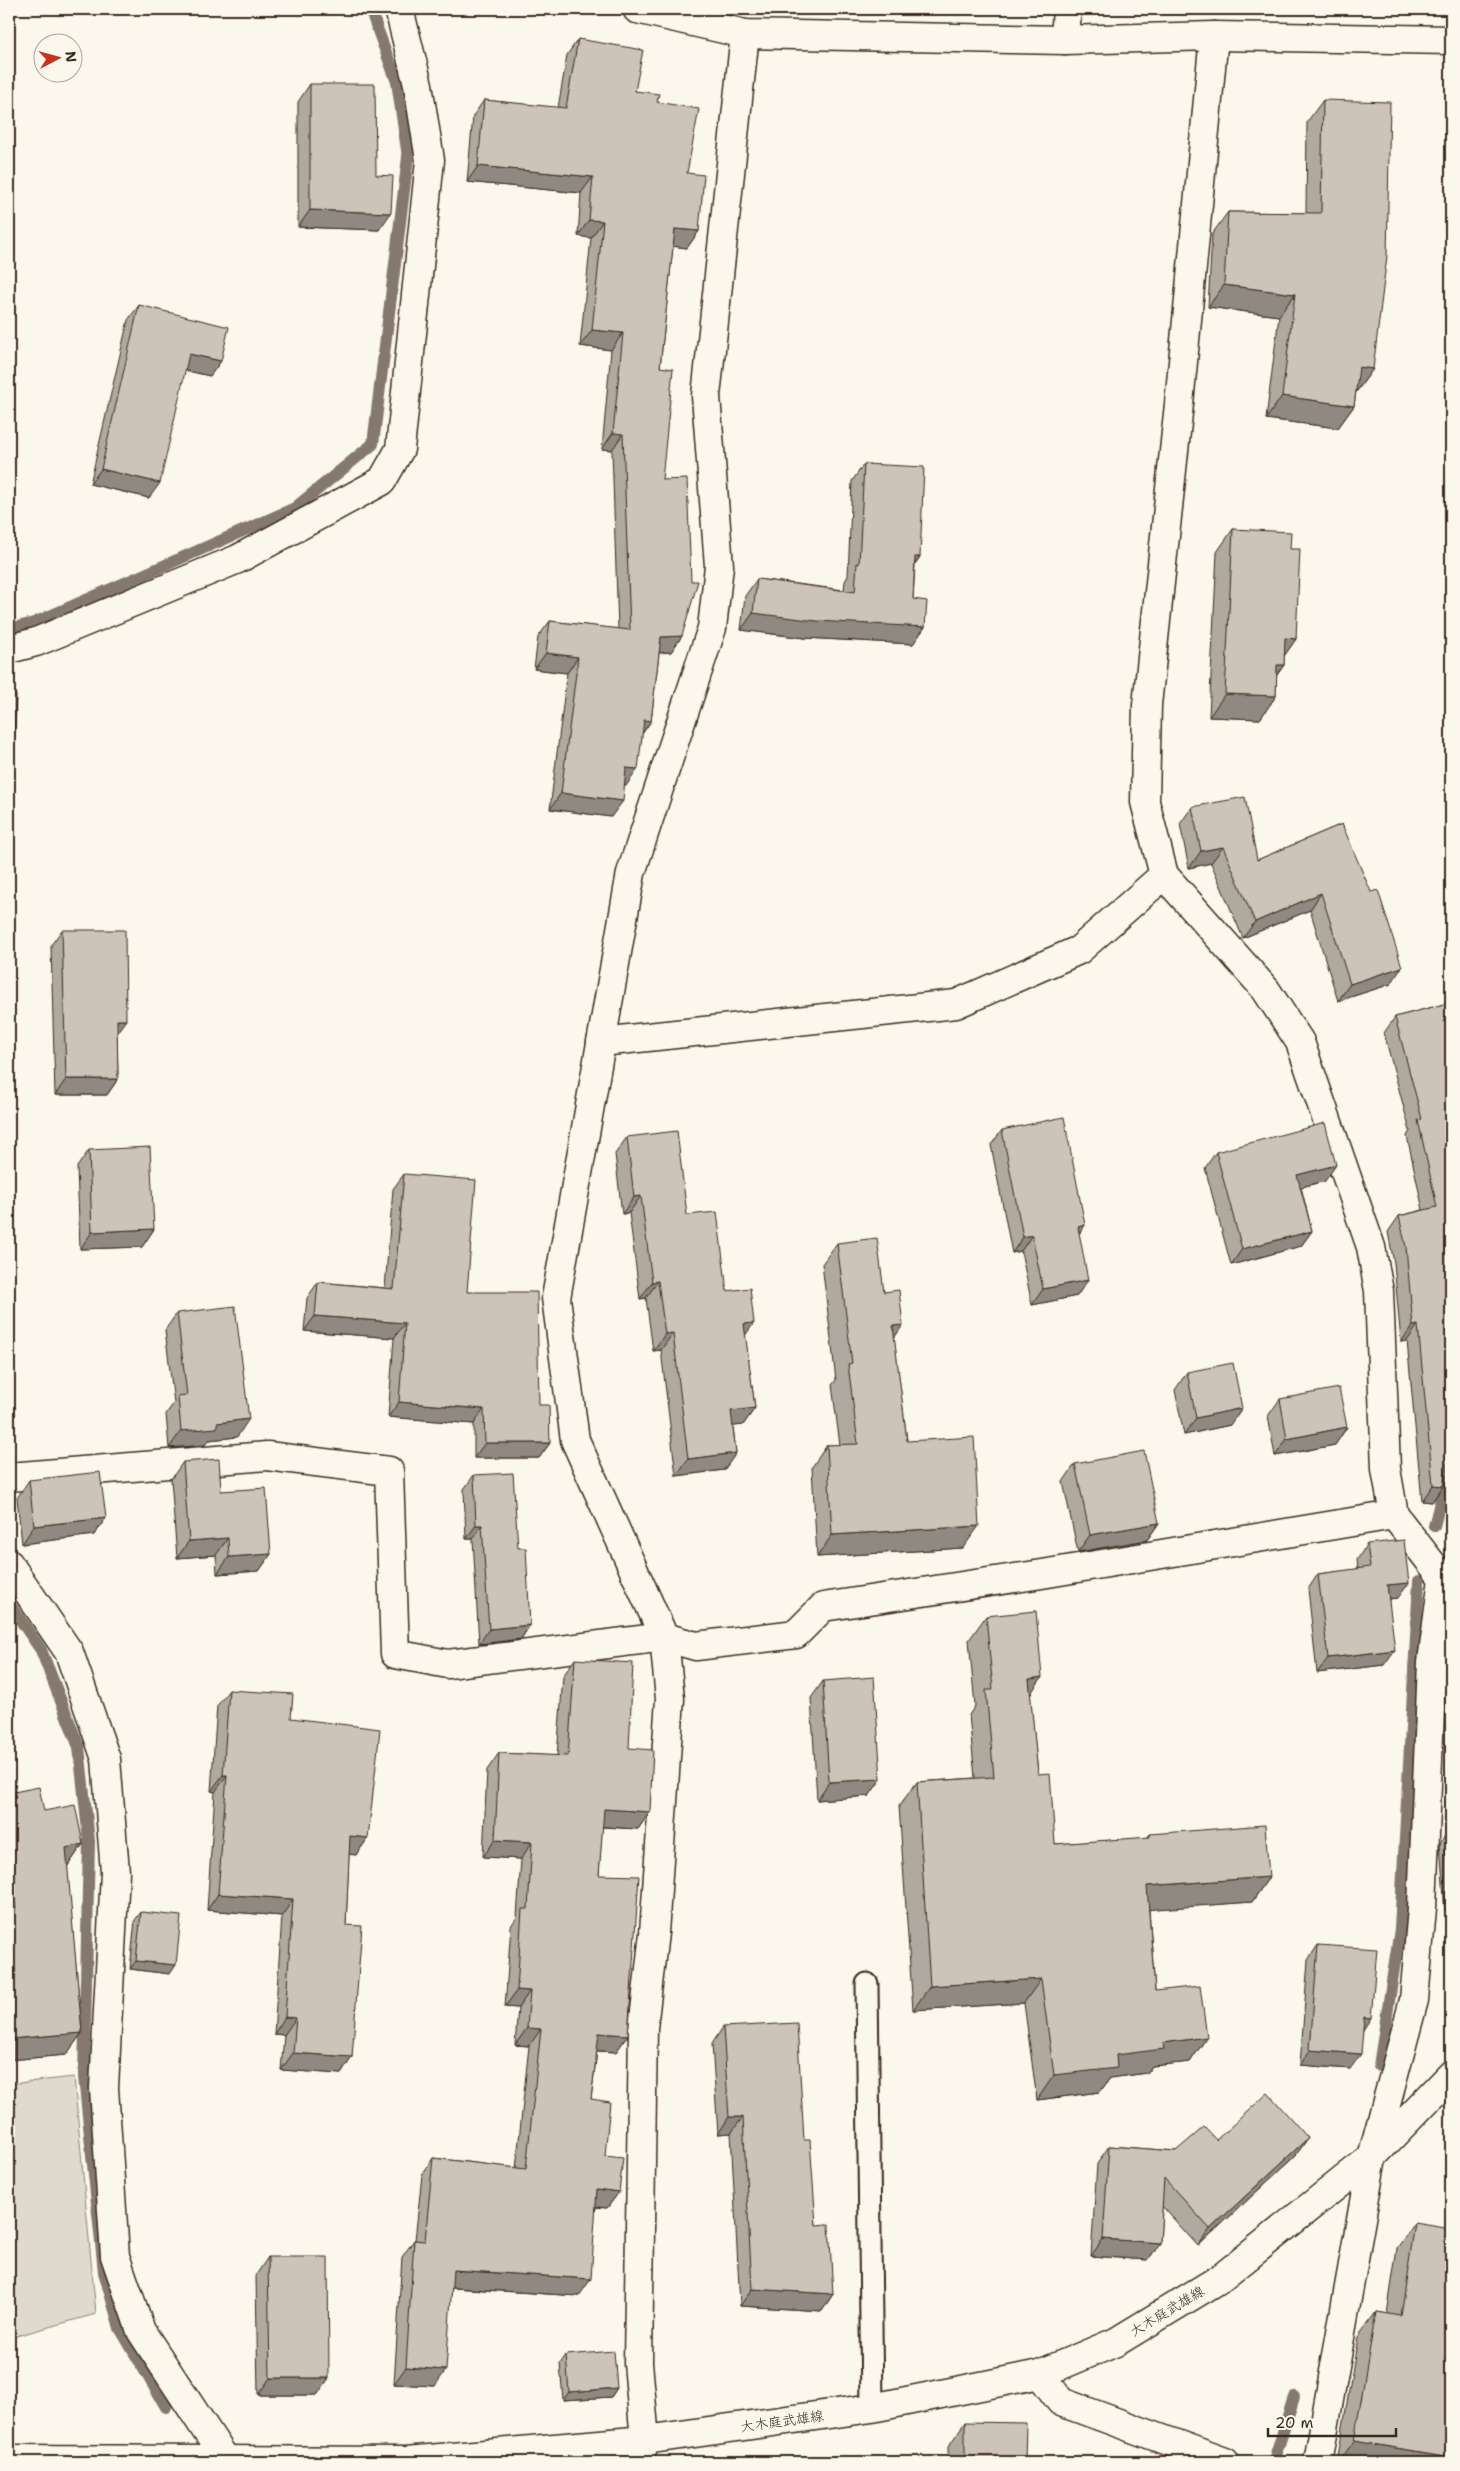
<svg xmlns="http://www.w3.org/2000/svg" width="1460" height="2471" viewBox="0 0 1460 2471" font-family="'Shantell Sans','Klee One',sans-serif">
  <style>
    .green { fill: #dfd9ce; stroke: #8d8276 }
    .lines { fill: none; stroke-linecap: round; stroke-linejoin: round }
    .stream { stroke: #85796d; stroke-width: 12 }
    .service-casing { stroke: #3b2a1e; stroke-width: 25 }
    .minor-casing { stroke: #3b2a1e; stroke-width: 31 }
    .secondary-casing { stroke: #3b2a1e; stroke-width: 31 }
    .service { stroke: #fbf7ec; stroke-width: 21 }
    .minor { stroke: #fbf7ec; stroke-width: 28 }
    .secondary { stroke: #fbf7ec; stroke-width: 28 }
    .wall { fill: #afa99f; stroke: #3b2a1e }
    .shaded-wall { fill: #8f8982; stroke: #3b2a1e }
    .building { fill: #ccc4b9; stroke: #3b2a1e }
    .labels { text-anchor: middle; stroke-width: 4; stroke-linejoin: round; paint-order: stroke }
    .street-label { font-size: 14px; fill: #3b2a1e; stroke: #fbf7ec }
  </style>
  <rect width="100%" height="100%" fill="#fbf7ec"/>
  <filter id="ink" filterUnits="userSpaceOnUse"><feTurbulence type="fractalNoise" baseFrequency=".02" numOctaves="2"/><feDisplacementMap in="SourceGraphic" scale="10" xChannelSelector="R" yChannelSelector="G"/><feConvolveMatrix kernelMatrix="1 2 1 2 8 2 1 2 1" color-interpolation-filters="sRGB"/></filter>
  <g filter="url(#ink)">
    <polygon class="green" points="74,2077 96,2314 9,2338 9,2084"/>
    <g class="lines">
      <g class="stream">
        <polyline points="9,629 34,623 295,508 373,444 408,157 397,82 370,9"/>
        <polyline points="1434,1526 1451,1460"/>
        <polyline points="9,1603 41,1650 79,1747 89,1841 84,2077 104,2272 120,2328 166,2407"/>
        <polyline points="1379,2066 1400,1929 1419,1581"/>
        <polyline points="1274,2460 1294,2397"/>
      </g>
      <g class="service-casing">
        <polyline id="service" points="867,1984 872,2408"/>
      </g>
      <g class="minor-casing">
        <g id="minor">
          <polyline points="637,9 745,34 1065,40 1214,36 1451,40"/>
          <polyline points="1214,36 1179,404 1147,705 1145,802 1164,875 1266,990 1300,1042 1371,1247 1379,1291 1386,1469 1394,1515 1443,1578 1432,1662 1422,1908 1414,2000 1372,2157 1318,2462"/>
          <polyline points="1065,40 1067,9"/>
          <polyline points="9,649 36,642 238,559 382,481 400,449 430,160 418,85 399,9"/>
          <polyline points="601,1042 956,1004 1079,950 1164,875"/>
          <polyline points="9,1477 267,1456 389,1471 395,1654 448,1664 664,1637 696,1646 796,1634 823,1607 1042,1574 1394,1515"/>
          <polyline points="9,1564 69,1652 106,1759 115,1872 104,2088 115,2256 141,2331 227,2462"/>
          <polyline points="1040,2374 1061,2402 1225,2462"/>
          <polyline points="639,2462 645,2440 638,2363 643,2028 654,1933 670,1699 664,1637 575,1440 556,1298 631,873 712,628 719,566 706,396 745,34"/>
        </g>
      </g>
      <g class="secondary-casing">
        <polyline id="secondary" points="9,2459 406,2461 645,2440 872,2408 1040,2374 1116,2342 1221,2278 1372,2157 1451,2075"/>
      </g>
      <use href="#service" class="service"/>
      <use href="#minor" class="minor"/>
      <use href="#secondary" class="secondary"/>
    </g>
    <g class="wall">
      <polygon points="578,39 635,91 657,102 687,173 699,231 687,248 673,246 660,367 662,480 682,636 671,652 659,653 651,721 642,734 626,786 624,785 611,817 550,809 567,673 534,669 538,637 550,621 618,629 612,450 602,449 611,350 580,346 591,238 578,236 581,193 467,182 473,116 484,100 558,108 567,55"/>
      <polygon points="310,84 376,175 379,230 298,227 298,102"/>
      <polygon points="1323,100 1373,369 1357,391 1356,391 1354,406 1338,428 1266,419 1279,316 1208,307 1212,234 1228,212 1306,213 1307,122"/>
      <polygon points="139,305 221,361 210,376 185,370 149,498 90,484 128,320"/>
      <polygon points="864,464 915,565 913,599 925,627 913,644 805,638 741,630 745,596 757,579 844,590 845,581 848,576 852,481"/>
      <polygon points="1233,529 1290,549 1296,639 1284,656 1284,665 1276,676 1276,696 1260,719 1209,717 1217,552"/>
      <polygon points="1192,807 1257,860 1342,824 1391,984 1338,1001 1310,910 1243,938 1211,863 1189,868 1180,824"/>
      <polygon points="62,930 117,1033 118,1079 107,1095 55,1095 51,945"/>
      <polygon points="1448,1003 1443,1486 1432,1502 1422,1501 1407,1341 1401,1342 1394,1263 1388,1232 1399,1216 1423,1210 1407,1136 1410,1131 1384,1033 1395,1017"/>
      <polygon points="1002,1130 1085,1225 1079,1234 1077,1296 1032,1305 1021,1251 1012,1253 991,1145"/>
      <polygon points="627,1137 687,1215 727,1291 745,1335 755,1408 743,1425 733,1426 736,1453 724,1470 676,1476 661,1350 653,1351 646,1298 640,1299 629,1213 622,1214 615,1154"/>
      <polygon points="89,1150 154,1229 142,1247 80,1249 77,1167"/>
      <polygon points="1216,1152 1325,1181 1301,1187 1312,1231 1301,1246 1231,1265 1205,1168"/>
      <polygon points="404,1174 467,1292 539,1405 550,1443 539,1458 474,1458 474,1424 388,1417 394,1338 304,1331 307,1298 318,1282 385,1288 393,1189"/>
      <polygon points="837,1243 884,1292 894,1338 907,1441 963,1548 817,1557 812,1467 827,1445 840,1445 832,1385 836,1380 822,1264"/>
      <polygon points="177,1313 237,1437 209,1440 205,1445 169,1448 166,1414 174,1403 165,1330"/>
      <polygon points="1187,1372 1230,1425 1184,1435 1175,1390"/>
      <polygon points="1280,1399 1347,1427 1335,1445 1275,1456 1268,1416"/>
      <polygon points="183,1462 221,1491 271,1554 259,1571 217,1574 216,1555 177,1558 171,1479"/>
      <polygon points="1075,1464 1159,1523 1147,1540 1078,1552 1063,1482"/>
      <polygon points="474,1475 518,1548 530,1625 521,1639 479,1644 473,1539 466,1539 464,1489"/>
      <polygon points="29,1480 106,1518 94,1535 22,1544 17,1498"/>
      <polygon points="1367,1544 1398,1598 1389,1599 1384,1665 1317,1673 1308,1589 1318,1574 1358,1569 1357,1560"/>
      <polygon points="986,1616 1042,1677 1030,1694 1038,1774 1055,1844 1147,1838 1150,1834 1269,1877 1252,1902 1149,1909 1155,1991 1207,2037 1190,2062 1152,2066 1147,2073 1110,2078 1100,2092 1037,2100 1024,2003 913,2010 899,1806 917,1782 975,1778 969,1715 975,1706 969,1640"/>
      <polygon points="575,1659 629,1748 650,1812 638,1829 602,1827 599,1875 628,2035 616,2052 597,2051 591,2099 605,2156 619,2192 607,2208 596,2207 579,2296 452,2288 435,2386 394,2384 402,2257 414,2240 415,2240 422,2175 433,2158 516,2168 529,2046 515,2045 518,2008 505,2007 511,1926 517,1917 521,1859 483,1857 487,1770 499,1753 557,1756 563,1676"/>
      <polygon points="823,1681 881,1779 869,1796 817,1800 811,1698"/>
      <polygon points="229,1690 291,1718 368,1838 356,1855 349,1854 346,1925 352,2057 341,2074 281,2070 284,2035 274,2034 282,1916 207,1910 215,1792 211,1791 217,1706"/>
      <polygon points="9,1793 44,1811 83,1844 67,1867 82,2033 66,2055 9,2060"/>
      <polygon points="1446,1834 1451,1834 1451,1911 1445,1912 1440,1843"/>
      <polygon points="141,1912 170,1974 130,1969 135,1920"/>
      <polygon points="1318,1945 1363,2030 1350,2069 1300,2065 1308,1960"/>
      <polygon points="723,2027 804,2140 816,2225 833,2294 822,2311 740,2306 731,2133 718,2134 712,2044"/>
      <polygon points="1308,2138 1296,2155 1198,2246 1162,2206 1160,2243 1148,2260 1091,2256 1097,2164 1109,2146 1176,2151 1216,2140"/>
      <polygon points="1415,2223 1451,2462 1337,2462 1358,2337 1376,2312 1387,2314 1397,2248"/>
      <polygon points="268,2257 329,2378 317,2395 258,2395 256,2275"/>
      <polygon points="566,2355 617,2388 611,2397 563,2400 560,2364"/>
      <polygon points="965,2422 1025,2462 948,2462 948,2447"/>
    </g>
    <g class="shaded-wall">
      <polygon points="478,166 593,177 581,193 467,182"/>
      <polygon points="310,210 391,213 379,230 298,227"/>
      <polygon points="589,220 603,221 591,238 578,236"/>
      <polygon points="675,229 699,231 687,248 663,245"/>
      <polygon points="1224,285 1295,294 1279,316 1208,307"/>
      <polygon points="592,330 623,333 611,350 580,346"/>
      <polygon points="189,354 221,361 210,376 178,369"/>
      <polygon points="1359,367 1373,369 1357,391 1343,390"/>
      <polygon points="1282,396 1354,406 1338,428 1266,419"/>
      <polygon points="613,433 623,434 612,450 602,449"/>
      <polygon points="101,469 160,483 149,498 90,484"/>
      <polygon points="915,557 920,557 908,574"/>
      <polygon points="753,613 925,627 913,644 805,638 741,630"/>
      <polygon points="682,636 671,652 650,653 661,637"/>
      <polygon points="1285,638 1296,639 1280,662"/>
      <polygon points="546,653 578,657 567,673 534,669"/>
      <polygon points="1277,665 1284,665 1268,688"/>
      <polygon points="1225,694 1276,696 1260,719 1209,717"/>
      <polygon points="644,720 651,721 640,737"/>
      <polygon points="626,768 638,769 626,786 615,784"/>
      <polygon points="561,793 623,801 611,817 550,809"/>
      <polygon points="1223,847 1211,863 1189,868 1201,851"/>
      <polygon points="1321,893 1310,910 1243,938 1255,922"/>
      <polygon points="1402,967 1391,984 1338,1001 1350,984"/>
      <polygon points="117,1020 126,1020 115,1035"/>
      <polygon points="66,1079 118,1079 107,1095 55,1095"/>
      <polygon points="1336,1165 1325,1181 1286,1191 1297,1175"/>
      <polygon points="641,1196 629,1213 622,1214 634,1197"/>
      <polygon points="1085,1225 1074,1241 1078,1227"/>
      <polygon points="154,1229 142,1247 80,1249 92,1232"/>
      <polygon points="1312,1231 1301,1246 1231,1265 1242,1249"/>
      <polygon points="1032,1235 1021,1251 1012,1253 1023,1237"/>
      <polygon points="1088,1280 1077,1296 1032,1305 1043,1289"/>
      <polygon points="658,1281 646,1298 640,1299 652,1282"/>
      <polygon points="315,1316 405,1323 394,1338 304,1331"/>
      <polygon points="754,1323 742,1340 744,1324"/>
      <polygon points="903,1325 888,1347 893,1326"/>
      <polygon points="1418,1325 1407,1341 1401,1342 1413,1326"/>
      <polygon points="673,1333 661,1350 653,1351 665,1334"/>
      <polygon points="399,1402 484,1409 474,1424 388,1417"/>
      <polygon points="755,1408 743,1425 719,1428 731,1411"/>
      <polygon points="1242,1408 1230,1425 1184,1435 1196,1418"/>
      <polygon points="249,1419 237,1437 209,1440 205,1445 169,1448 181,1431 217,1423"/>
      <polygon points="1347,1427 1335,1445 1275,1456 1287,1439"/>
      <polygon points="485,1443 550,1443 539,1458 474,1458"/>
      <polygon points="736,1453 724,1470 676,1476 688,1459"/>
      <polygon points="1433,1485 1443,1486 1432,1502 1422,1501"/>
      <polygon points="106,1518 94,1535 22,1544 34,1526"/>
      <polygon points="1159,1523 1147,1540 1078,1552 1090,1535"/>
      <polygon points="476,1525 482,1525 473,1539 466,1539"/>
      <polygon points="979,1526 963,1548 817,1557 832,1535"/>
      <polygon points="228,1538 216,1555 177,1558 189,1541"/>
      <polygon points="271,1554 259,1571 217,1574 229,1557"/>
      <polygon points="1409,1583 1398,1598 1377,1600 1387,1585"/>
      <polygon points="530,1625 521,1639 479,1644 489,1629"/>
      <polygon points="1395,1650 1384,1665 1317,1673 1328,1658"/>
      <polygon points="1042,1677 1025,1702 1029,1679"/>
      <polygon points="223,1775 227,1775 215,1792 211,1791"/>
      <polygon points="881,1779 869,1796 817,1800 829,1782"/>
      <polygon points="604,1809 650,1812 638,1829 592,1826"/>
      <polygon points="350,1836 368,1838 356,1855 339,1853"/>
      <polygon points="495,1840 532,1842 521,1859 483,1857"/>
      <polygon points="83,1844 67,1867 66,1848"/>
      <polygon points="1269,1877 1252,1902 1130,1911 1147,1886"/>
      <polygon points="218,1894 293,1899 282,1916 207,1910"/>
      <polygon points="1451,1903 1451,1911 1445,1912"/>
      <polygon points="136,1961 176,1965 170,1974 130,1969"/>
      <polygon points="1041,1979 1024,2003 913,2010 930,1986"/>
      <polygon points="517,1990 530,1991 518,2008 505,2007"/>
      <polygon points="285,2017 296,2018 284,2035 274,2034"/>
      <polygon points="1364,2017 1371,2018 1361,2033"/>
      <polygon points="527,2028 541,2029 529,2046 515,2045"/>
      <polygon points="82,2033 66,2055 9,2060 9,2039"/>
      <polygon points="599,2033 628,2035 616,2052 587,2050"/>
      <polygon points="1207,2037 1190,2062 1152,2066 1147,2073 1110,2078 1100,2092 1037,2100 1054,2075 1116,2055 1163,2043"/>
      <polygon points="1310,2050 1361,2054 1350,2069 1300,2065"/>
      <polygon points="293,2053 352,2057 341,2074 281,2070"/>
      <polygon points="729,2117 743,2117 731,2133 718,2134"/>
      <polygon points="1308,2138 1296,2155 1198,2246 1210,2229"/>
      <polygon points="597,2189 619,2192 607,2208 585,2206"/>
      <polygon points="1103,2239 1160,2243 1148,2260 1091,2256"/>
      <polygon points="453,2270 591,2279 579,2296 441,2287"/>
      <polygon points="752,2289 833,2294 822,2311 740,2306"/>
      <polygon points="406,2367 446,2370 435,2386 394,2384"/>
      <polygon points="270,2378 329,2378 317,2395 258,2395"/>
      <polygon points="617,2388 611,2397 563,2400 569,2392"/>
      <polygon points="1354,2441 1451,2457 1451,2462 1339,2462"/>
    </g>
    <g class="building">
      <polygon points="578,39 643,50 635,91 659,94 657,102 699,109 687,173 704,175 699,231 675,229 660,367 673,369 662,480 687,479 691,581 698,581 682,636 661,637 651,721 644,720 638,769 626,768 623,801 561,793 578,657 546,653 550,621 630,630 623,434 613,433 623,333 592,330 603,221 589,220 593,177 478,166 484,100 566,108"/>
      <polygon points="310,84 375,84 376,175 393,176 391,213 310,210"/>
      <polygon points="1323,100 1390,102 1387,256 1373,369 1359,367 1354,406 1282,396 1295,294 1224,285 1228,212 1321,213"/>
      <polygon points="139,305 229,327 221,361 189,354 160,483 101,469"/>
      <polygon points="864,464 924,467 920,557 915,557 913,599 927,601 925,627 817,621 753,613 757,579 855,592 857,563 859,564"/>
      <polygon points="1233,529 1291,532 1290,549 1300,549 1296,639 1285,638 1284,665 1277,665 1276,696 1225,694"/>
      <polygon points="9,694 16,695 12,795 9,794"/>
      <polygon points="1245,797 1257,860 1342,824 1371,892 1378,890 1402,967 1350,984 1321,893 1255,922 1223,847 1201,851 1192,807"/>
      <polygon points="62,930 125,930 126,1020 117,1020 118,1079 66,1079"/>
      <polygon points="1448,1003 1451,1014 1451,1442 1443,1486 1433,1485 1418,1325 1413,1326 1406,1247 1399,1216 1437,1207 1418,1120 1422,1119 1395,1017"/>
      <polygon points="1064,1117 1085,1225 1078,1227 1088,1280 1043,1289 1032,1235 1023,1237 1002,1130"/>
      <polygon points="1325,1123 1336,1165 1297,1175 1312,1231 1242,1249 1216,1152"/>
      <polygon points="677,1131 687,1215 717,1212 727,1291 750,1288 754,1323 744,1324 755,1408 731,1411 736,1453 688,1459 673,1333 665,1334 658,1281 652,1282 641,1196 634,1197 627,1137"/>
      <polygon points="150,1147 154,1229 92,1232 89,1150"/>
      <polygon points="404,1174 476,1180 467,1292 537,1292 539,1405 549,1405 550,1443 485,1443 484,1409 399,1402 405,1323 315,1316 318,1282 394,1289"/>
      <polygon points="877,1238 884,1292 899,1290 903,1325 893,1326 907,1441 974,1437 979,1526 832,1535 827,1445 858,1444 848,1364 852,1363 837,1243"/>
      <polygon points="235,1306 249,1419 217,1423 217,1428 181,1431 178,1396 187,1395 177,1313"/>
      <polygon points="1233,1363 1242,1408 1196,1418 1187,1372"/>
      <polygon points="1339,1388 1347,1427 1287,1439 1280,1399"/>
      <polygon points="1144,1451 1159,1523 1090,1535 1075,1464"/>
      <polygon points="219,1459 221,1491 266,1488 271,1554 229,1557 228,1538 189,1541 183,1462"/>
      <polygon points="100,1472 106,1518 34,1526 29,1480"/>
      <polygon points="513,1473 518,1548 526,1548 530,1625 489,1629 482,1525 476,1525 474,1475"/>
      <polygon points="1404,1540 1409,1583 1387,1585 1395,1650 1328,1658 1318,1574 1370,1567 1367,1544"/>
      <polygon points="1036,1611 1042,1677 1029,1679 1038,1774 1050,1773 1055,1844 1150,1837 1150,1834 1265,1825 1269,1877 1147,1886 1155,1991 1200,1986 1207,2037 1163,2043 1164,2049 1116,2055 1117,2068 1054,2075 1041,1979 930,1986 917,1782 994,1777 986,1690 993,1690 986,1616"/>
      <polygon points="575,1659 633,1663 629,1748 653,1750 650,1812 604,1809 599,1875 639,1876 628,2035 599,2033 591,2099 610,2102 605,2156 623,2158 619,2192 597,2189 591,2279 453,2270 446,2370 406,2367 414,2240 425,2241 433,2158 526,2169 541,2029 527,2028 530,1991 517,1990 522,1909 528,1909 532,1842 495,1840 499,1753 568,1756"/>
      <polygon points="874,1677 881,1779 829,1782 823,1681"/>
      <polygon points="229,1690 293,1694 291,1718 380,1729 368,1838 350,1836 346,1925 362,1926 352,2057 293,2053 296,2018 285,2017 293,1899 218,1894 227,1775 223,1775"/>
      <polygon points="39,1787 44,1811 75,1805 83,1844 66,1848 82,2033 9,2039 9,1910 16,1909 9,1873 9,1793"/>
      <polygon points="1446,1834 1451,1834 1451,1903"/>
      <polygon points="141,1912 181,1916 176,1965 136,1961"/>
      <polygon points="1318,1945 1377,1949 1371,2018 1364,2017 1361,2054 1310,2050"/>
      <polygon points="797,2023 804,2140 810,2140 816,2225 829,2224 833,2294 752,2289 743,2117 729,2117 723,2027"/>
      <polygon points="1268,2093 1308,2138 1210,2229 1164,2178 1160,2243 1103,2239 1109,2146 1176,2151 1204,2127 1216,2140"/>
      <polygon points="1415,2223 1451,2229 1451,2457 1354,2441 1376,2312 1401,2316"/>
      <polygon points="268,2257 328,2257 329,2378 270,2378"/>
      <polygon points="614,2351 617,2388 569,2392 566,2355"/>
      <polygon points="965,2422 1026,2423 1025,2462 965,2462"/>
    </g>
  </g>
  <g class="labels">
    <g class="street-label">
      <text transform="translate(1167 2311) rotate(-31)" y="5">大木庭武雄線</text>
      <text transform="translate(782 2421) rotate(-8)" y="5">大木庭武雄線</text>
    </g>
  </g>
  <rect width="1460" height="2471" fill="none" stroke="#fbf7ec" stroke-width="30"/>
  <rect x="15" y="15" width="1430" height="2441" fill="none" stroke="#3b2a1e" stroke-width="2" filter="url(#ink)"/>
  <g transform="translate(58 58) rotate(84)"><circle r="24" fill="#fbf7ec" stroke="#aea59a"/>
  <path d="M0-4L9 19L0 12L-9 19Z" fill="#c8321e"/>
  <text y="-8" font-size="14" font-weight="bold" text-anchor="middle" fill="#3b2a1e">N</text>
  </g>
  <path d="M1268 2428v8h128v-8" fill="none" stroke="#3b2a1e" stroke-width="2.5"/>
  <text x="1275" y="2428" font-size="15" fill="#3b2a1e" stroke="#fbf7ec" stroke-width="4" paint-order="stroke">20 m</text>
</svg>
